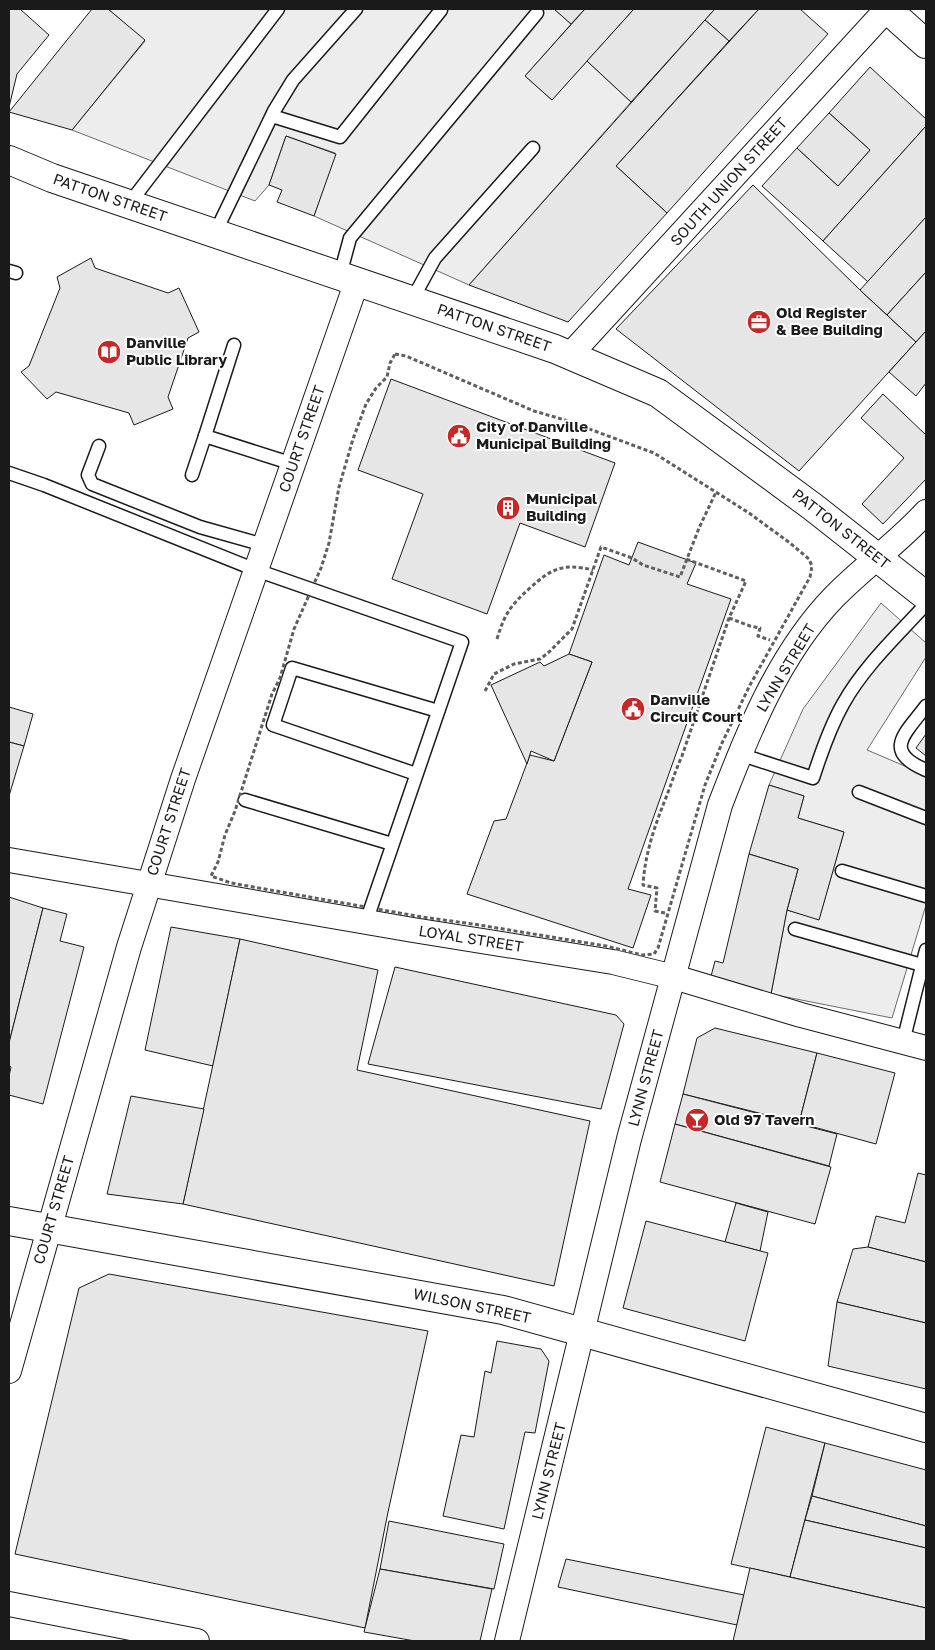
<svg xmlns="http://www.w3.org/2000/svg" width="935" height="1650" viewBox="0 0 935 1650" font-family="'Golos Text',sans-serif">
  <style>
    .parking { fill: #ededed; stroke: #6a6a6a }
    .building { fill: #e6e6e6; stroke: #1a1a1a }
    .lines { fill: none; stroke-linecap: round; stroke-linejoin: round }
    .service-casing { stroke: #1a1a1a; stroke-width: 15 }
    .minor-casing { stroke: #1a1a1a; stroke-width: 26 }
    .tertiary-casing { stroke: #1a1a1a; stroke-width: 30 }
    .secondary-casing { stroke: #1a1a1a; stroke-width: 30 }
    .path { stroke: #5f5f5f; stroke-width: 3; stroke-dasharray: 4 2.5; stroke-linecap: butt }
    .service { stroke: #fff; stroke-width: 12 }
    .minor { stroke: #fff; stroke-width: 24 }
    .tertiary { stroke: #fff; stroke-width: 28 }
    .secondary { stroke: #fff; stroke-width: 28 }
    .labels { text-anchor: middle; stroke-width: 4; stroke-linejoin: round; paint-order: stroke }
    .street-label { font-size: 15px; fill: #1a1a1a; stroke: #fff }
    .poi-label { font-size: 15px; font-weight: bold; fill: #1a1a1a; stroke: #fff; text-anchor: start }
  </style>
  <rect width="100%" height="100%" fill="#fff"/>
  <g class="parking">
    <polygon points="108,9 554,9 571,24 525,76 552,100 587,61 631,102 469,285 314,216 335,153 286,136 269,185 255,201 72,130 145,41"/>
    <polygon points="881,603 926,643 926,657 867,750 926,775 926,905 892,1018 771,994 787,910 819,919 844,832 798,818 804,796 769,785 803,709"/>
  </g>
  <g class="building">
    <polygon points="9,9 20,9 49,35 17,74 9,107"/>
    <polygon points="92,9 108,9 145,40 72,130 9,112"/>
    <polygon points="554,9 585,9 571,24"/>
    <polygon points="585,9 634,9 552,100 525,76"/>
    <polygon points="634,9 715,9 631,102 587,61"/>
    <polygon points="715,9 759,9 729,41 705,20"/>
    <polygon points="759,9 800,9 828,34 667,213 616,166"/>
    <polygon points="705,20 729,41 616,166 667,213 568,322 469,285"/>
    <polygon points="870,67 926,119 926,126 823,241 762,186 797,148 838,186 870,150 829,113"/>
    <polygon points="829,113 870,150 838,186 797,148"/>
    <polygon points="926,126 926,217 868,282 823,241"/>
    <polygon points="286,136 336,154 314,216 277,202 282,190 269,185"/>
    <polygon points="753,185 860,290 916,342 799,471 616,329"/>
    <polygon points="926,217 926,272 887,315 860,290"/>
    <polygon points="91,258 95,268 168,293 179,288 199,332 188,338 168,397 173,409 134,425 129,413 56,392 47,399 21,372 29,366 60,288 57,277"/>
    <polygon points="926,272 926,331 916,342 887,315"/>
    <polygon points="926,331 926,383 916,396 889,372"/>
    <polygon points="391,379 615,463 585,547 520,523 487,614 392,579 423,494 358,470"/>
    <polygon points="883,394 926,435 926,479 883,524 862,504 904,458 861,418"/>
    <polygon points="638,542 696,563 687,584 731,599 628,889 651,895 633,948 467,894 494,821 506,819 530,755 554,761 592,662 569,654 604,555 629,565"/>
    <polygon points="569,654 592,662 554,761 531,751 527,764 491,685 540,662 544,666"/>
    <polygon points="9,707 33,714 24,746 9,742"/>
    <polygon points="926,734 926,756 916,748"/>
    <polygon points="9,742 24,746 9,796"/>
    <polygon points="769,785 804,796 798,818 844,832 819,920 787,910 798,869 749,854"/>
    <polygon points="749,854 798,869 787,910 771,994 710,980 715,961 723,963"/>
    <polygon points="9,897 43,908 9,1043"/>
    <polygon points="43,908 67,914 60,941 84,947 43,1104 9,1095 9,1076 11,1067 9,1065 9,1043"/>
    <polygon points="171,927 240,939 213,1066 145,1050"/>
    <polygon points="240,939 378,970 357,1070 590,1121 554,1286 183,1204"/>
    <polygon points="395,967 616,1015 624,1024 601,1109 368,1064"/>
    <polygon points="715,1028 817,1053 799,1123 683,1094 697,1038"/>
    <polygon points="817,1053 895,1073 876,1144 799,1123"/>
    <polygon points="683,1094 837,1134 829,1166 675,1124"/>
    <polygon points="131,1096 204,1109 183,1204 107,1194"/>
    <polygon points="675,1124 831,1167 815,1224 660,1182"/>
    <polygon points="918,1173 926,1175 926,1262 868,1247 876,1216 905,1223"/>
    <polygon points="736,1203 768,1212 760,1251 725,1242"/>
    <polygon points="646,1221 768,1253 745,1341 623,1308"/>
    <polygon points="868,1247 926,1262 926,1323 837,1302 853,1249"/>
    <polygon points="109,1274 428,1331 388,1512 365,1628 15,1554 79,1288"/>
    <polygon points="837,1302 926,1323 926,1389 828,1366"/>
    <polygon points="497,1341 541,1349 549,1361 535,1433 525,1432 504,1529 443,1516 461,1435 474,1437 485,1371 491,1373"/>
    <polygon points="766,1427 825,1443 790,1577 731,1564"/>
    <polygon points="825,1443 926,1470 926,1526 812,1496"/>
    <polygon points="812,1496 926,1526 926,1548 805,1520"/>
    <polygon points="805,1520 926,1548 926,1608 790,1577"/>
    <polygon points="389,1521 504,1544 494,1589 380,1569"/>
    <polygon points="566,1559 744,1595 737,1625 558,1587"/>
    <polygon points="750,1568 926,1608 926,1641 733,1641"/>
    <polygon points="380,1569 492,1589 480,1641 415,1641 364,1632"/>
  </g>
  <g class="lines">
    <g class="service-casing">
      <g id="service">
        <polyline points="272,116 340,137 441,10 441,9"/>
        <polyline points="129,204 278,9"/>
        <polyline points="215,233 274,111 293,80 356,9"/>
        <polyline points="9,271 16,273"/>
        <polyline points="340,275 350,238 537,13"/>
        <polyline points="412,300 435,258 533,148"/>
        <polyline points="234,345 205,436 293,464"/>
        <polyline points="99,446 88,475 92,484 200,527 264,545"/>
        <polyline points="9,473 44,485 256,570 462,642 366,922"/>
        <polyline points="192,475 205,436"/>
        <path d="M926,706C906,733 881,751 926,770"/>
        <path d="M739,754L813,778C821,753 830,727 843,704C864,666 898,635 926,604"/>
        <polyline points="416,774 273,725 292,668 438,711"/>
        <polyline points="859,792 926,818"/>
        <polyline points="245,800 392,844"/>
        <polyline points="842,871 926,896"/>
        <polyline points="795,929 922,965"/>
        <polyline points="903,1042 926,950"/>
      </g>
    </g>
    <g class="minor-casing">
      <g id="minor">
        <polyline points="570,355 887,9"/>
        <polyline points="9,860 413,930 613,962 674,977 801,1015 926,1048"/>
        <polyline points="9,1371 129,947 183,779 357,281"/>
        <polyline points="9,1604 197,1641"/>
        <path d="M507,1641L629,1139L720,805C748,732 779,654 834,597C863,567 898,543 926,512"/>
      </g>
    </g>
    <g class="tertiary-casing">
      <polyline id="tertiary" points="9,1221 503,1310 926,1428"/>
    </g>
    <g class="secondary-casing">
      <g id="secondary">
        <polyline points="887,9 926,44"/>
        <polyline points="9,160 52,178 555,349 658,393 813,507 926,596"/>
      </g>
    </g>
    <g class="path">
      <polygon points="395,354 406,356 534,411 565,420 654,453 749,513 790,543 809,559 812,566 810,577 750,685 722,743 705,785 658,948 654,954 642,955 606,946 473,924 422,917 231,883 211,876 218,862 225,835 235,811 272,694 280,678 294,629 321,568 329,543 339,487 353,439 366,404 376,388 387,377 390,363"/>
      <polyline points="729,618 750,626 760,628 758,636 770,640"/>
      <path d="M497,639C505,613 510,606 530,588C552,568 563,563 593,570"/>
      <polyline points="485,691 494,674 514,664 540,659 548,653 572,629 601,547 632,558 643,565 680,577 699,528 716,492"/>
      <path d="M665,913L655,911L657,888L643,885C645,853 655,825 667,795C672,782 676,769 682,756L729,618L746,581L686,559"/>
    </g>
    <use href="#service" class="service"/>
    <use href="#minor" class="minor"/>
    <use href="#tertiary" class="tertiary"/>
    <use href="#secondary" class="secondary"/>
  </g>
  <defs>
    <g id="office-disc" transform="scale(1.25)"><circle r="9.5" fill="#c62828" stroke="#fff"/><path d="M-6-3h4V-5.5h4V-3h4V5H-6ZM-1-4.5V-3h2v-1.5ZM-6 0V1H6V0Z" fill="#fff"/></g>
    <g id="library-disc" transform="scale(1.25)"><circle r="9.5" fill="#c62828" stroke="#fff"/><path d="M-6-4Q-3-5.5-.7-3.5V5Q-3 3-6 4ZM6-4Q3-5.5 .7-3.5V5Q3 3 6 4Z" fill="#fff"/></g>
    <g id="civic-disc" transform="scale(1.25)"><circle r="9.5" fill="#c62828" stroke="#fff"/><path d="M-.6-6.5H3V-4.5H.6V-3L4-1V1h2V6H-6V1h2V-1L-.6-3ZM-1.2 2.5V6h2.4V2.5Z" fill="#fff"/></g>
    <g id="building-disc" transform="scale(1.25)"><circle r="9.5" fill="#c62828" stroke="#fff"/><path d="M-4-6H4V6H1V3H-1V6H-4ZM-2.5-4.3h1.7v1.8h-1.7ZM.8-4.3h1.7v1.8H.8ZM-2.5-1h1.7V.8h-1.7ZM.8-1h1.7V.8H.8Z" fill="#fff"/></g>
    <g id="bar-disc" transform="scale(1.25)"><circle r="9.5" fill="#c62828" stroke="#fff"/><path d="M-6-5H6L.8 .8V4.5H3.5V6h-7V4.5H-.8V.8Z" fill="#fff"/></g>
  </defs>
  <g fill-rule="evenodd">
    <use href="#office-disc" x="759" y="322"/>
    <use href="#library-disc" x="109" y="352"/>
    <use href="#civic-disc" x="459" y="436"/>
    <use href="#building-disc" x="508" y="508"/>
    <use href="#civic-disc" x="633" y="709"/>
    <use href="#bar-disc" x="697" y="1120"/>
  </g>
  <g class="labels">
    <g class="street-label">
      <text transform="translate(729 182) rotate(-48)" y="5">SOUTH UNION STREET</text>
      <text transform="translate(110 198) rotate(19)" y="5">PATTON STREET</text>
      <text transform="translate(494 328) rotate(19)" y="5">PATTON STREET</text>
      <text transform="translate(302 439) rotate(-71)" y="5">COURT STREET</text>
      <text transform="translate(841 529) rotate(38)" y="5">PATTON STREET</text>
      <text transform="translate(786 668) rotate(-59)" y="5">LYNN STREET</text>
      <text transform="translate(169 822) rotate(-72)" y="5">COURT STREET</text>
      <text transform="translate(471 939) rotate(9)" y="5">LOYAL STREET</text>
      <text transform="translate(646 1078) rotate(-75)" y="5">LYNN STREET</text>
      <text transform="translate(54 1210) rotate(-74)" y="5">COURT STREET</text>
      <text transform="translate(472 1306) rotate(12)" y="5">WILSON STREET</text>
      <text transform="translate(549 1471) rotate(-76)" y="5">LYNN STREET</text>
    </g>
    <g class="poi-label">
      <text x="776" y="318">Old Register<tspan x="776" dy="17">&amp; Bee Building</tspan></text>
      <text x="126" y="348">Danville<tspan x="126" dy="17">Public Library</tspan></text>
      <text x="476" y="432">City of Danville<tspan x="476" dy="17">Municipal Building</tspan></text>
      <text x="526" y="504">Municipal<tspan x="526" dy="17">Building</tspan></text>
      <text x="650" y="705">Danville<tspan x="650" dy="17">Circuit Court</tspan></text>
      <text x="714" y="1125">Old 97 Tavern</text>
    </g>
  </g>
  <rect width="935" height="1650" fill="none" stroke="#1a1a1a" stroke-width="20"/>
</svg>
